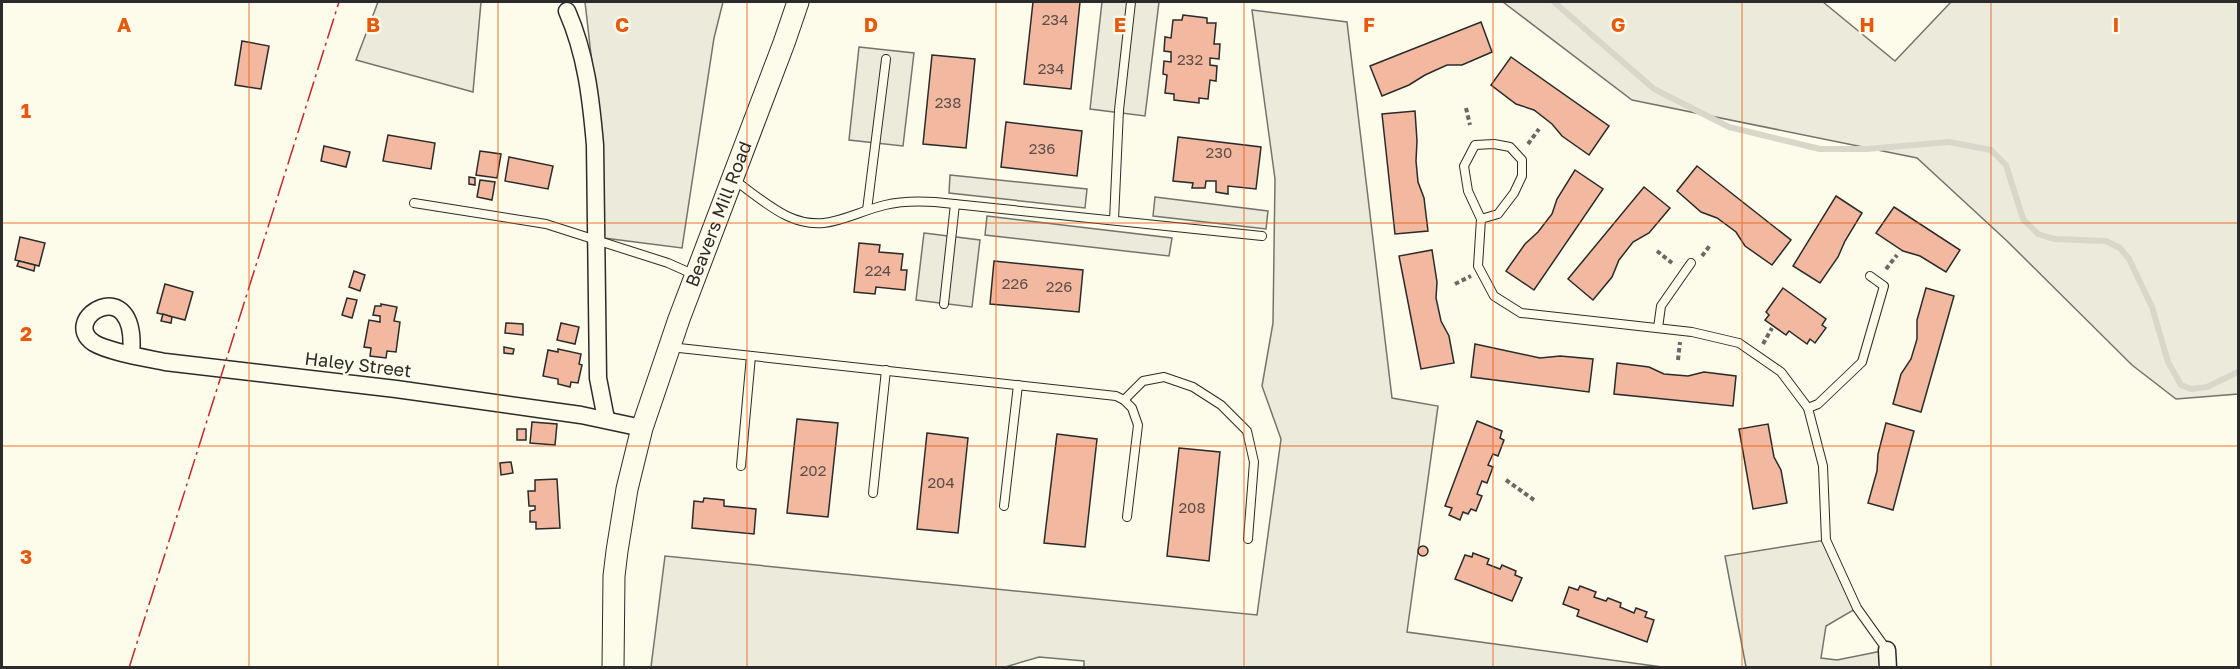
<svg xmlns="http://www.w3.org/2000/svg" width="2240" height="669" viewBox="0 0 2240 669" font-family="'Golos Text',sans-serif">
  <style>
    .green { fill: #ecebdb; stroke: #74746e; stroke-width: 1.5 }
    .parking { fill: #eceadb; stroke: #74746e; stroke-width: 1.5 }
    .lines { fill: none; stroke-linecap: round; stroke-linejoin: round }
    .stream { stroke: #d8d7c9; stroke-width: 6 }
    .building { fill: #f2b8a0; stroke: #2b2b2b; stroke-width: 1.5 }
    .service-casing { stroke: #2b2b2b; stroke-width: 10 }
    .minor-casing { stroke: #2b2b2b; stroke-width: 19 }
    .tertiary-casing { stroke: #2b2b2b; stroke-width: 23 }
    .path { stroke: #6a6964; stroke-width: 4; stroke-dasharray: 4.5 3; stroke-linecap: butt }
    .service { stroke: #fdfbea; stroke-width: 8 }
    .minor { stroke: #fdfbea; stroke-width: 16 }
    .tertiary { stroke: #fdfbea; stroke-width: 21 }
    .power { stroke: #c62828; stroke-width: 1.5; stroke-dasharray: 21 4.5 3 4.5; stroke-linecap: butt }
    .grid { fill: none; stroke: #e8590c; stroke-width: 1.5; stroke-opacity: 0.55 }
    .labels { text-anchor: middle; stroke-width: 4.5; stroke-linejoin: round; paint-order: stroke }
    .number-label { font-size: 15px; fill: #5d4e48 }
    .street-label { font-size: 18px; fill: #2b2b2b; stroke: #fdfbea }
    .grid-label { font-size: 20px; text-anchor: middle; font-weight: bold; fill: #e8590c; stroke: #fdfbea; stroke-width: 4.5; stroke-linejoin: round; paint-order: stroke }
  </style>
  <rect width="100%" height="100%" fill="#fdfbea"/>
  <g class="green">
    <polygon points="378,2 481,2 473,92 356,60"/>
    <polygon points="585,2 723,2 714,38 682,248 604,238 602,151"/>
    <polygon points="1503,2 1823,2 1895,61 1951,2 2238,2 2238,394 2176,399 2132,365 2007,241 1917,158 1632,100"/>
    <polygon points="1252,10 1347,22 1392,398 1438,406 1407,632 1662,667 1084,668 1084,661 1039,657 1002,668 651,667 665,556 1257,615 1281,439 1262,386 1273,323 1275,179"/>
    <polygon points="1826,540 1857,608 1826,626 1821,658 1837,660 1887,650 1888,667 1746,667 1725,556"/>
  </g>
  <g class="parking">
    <polygon points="1102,2 1159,2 1145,116 1090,109"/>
    <polygon points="859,47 914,53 903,146 849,140"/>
    <polygon points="950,175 1087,189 1085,208 949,193"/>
    <polygon points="1155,197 1268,211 1266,229 1153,216"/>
    <polygon points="987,216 1172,238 1169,256 985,235"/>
    <polygon points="924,233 980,240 972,307 916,300"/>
  </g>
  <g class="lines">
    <polyline class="stream" points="1554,2 1654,89 1729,127 1820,149 1867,149 1949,142 1991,150 2006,165 2023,219 2038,234 2054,239 2106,241 2120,248 2129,259 2152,307 2168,362 2181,385 2191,389 2207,387 2238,372"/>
  </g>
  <g class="building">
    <polygon points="1033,2 1080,2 1071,89 1024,84"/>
    <polygon points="1183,15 1207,18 1207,23 1216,23 1214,44 1220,44 1219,59 1210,58 1210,65 1217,66 1216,81 1210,80 1208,99 1199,98 1199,103 1174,100 1174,94 1165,93 1167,75 1163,74 1164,61 1171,62 1171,52 1164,51 1165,37 1171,38 1173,20 1182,20"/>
    <polygon points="1481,22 1492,52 1462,65 1447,65 1425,75 1409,85 1382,96 1370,66"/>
    <polygon points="242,41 269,46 261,89 235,85"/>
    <polygon points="932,55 975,59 966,148 923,144"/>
    <polygon points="1511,57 1609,126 1589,155 1562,136 1552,124 1534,110 1516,104 1491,85"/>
    <polygon points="1415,111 1417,141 1416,161 1418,182 1424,198 1428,231 1395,234 1382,114"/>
    <polygon points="1006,122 1082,131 1077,176 1001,167"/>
    <polygon points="388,135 435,143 431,169 383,161"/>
    <polygon points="1178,137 1261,147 1256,189 1228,186 1228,194 1216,192 1216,181 1206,181 1205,188 1192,188 1193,183 1173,181"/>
    <polygon points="324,146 350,152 346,167 321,161"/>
    <polygon points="480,151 501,154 497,178 476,175"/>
    <polygon points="509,157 553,166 548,189 505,181"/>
    <polygon points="1697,166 1791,240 1772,265 1745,246 1736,232 1717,218 1701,212 1677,191"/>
    <polygon points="1575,170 1603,189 1534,290 1506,271 1525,244 1538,232 1552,214 1557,199"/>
    <polygon points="469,177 475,178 475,185 469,184"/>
    <polygon points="480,180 495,182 492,200 477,197"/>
    <polygon points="1644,187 1670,208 1649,233 1633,242 1619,260 1612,277 1593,300 1568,279"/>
    <polygon points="1836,196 1862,213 1845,241 1838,257 1820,283 1793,266"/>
    <polygon points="1894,207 1960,250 1946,272 1920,256 1903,251 1876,233"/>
    <polygon points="20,237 45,243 39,266 15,260"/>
    <polygon points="859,243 880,245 879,252 903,254 901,270 907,270 905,290 876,287 875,294 854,292"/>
    <polygon points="1432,250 1437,282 1436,298 1441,321 1449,336 1454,363 1421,369 1399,256"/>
    <polygon points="19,261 35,265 34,271 17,266"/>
    <polygon points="994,261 1083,270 1079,312 990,304"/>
    <polygon points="354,271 365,275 360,291 349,287"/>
    <polygon points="165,284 193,292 185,320 157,313"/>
    <polygon points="1783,288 1826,319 1822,325 1826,328 1815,343 1810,339 1807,344 1789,331 1786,335 1765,320 1769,315 1766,312"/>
    <polygon points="1926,288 1954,296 1921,412 1893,404 1901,374 1911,359 1917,339 1917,320"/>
    <polygon points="347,298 357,300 352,318 342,315"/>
    <polygon points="381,304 397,307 394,321 400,322 396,352 387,351 386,358 370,356 371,348 364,347 369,320 380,322 380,316 373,315 375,306 381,306"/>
    <polygon points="163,314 172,317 171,323 161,321"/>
    <polygon points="506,323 523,324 523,335 505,333"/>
    <polygon points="561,323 579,327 575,344 557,340"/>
    <polygon points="1475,344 1540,358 1560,356 1593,359 1589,392 1471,377"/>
    <polygon points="504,347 514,349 513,354 504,353"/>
    <polygon points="558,349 581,354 579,364 582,365 578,383 571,382 570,387 558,384 558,379 543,376 548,350 558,352"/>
    <polygon points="1617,363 1649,367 1664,374 1688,376 1704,372 1736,376 1733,406 1614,394"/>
    <polygon points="797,419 838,423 828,517 787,513"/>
    <polygon points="1477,421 1502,431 1500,438 1504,440 1498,456 1493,454 1488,465 1493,467 1487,483 1482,481 1477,494 1482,496 1476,511 1471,509 1468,514 1463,512 1460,520 1449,515 1452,508 1445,506"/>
    <polygon points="532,422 557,424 555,445 530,443"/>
    <polygon points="1886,423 1914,431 1893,510 1868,503 1877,471 1878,454"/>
    <polygon points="1768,424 1774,457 1781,470 1787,503 1753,509 1739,429"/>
    <rect x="517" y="429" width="9" height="11"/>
    <polygon points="927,433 968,438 958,533 917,529"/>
    <polygon points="1057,434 1097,439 1085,547 1044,543"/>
    <polygon points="1179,448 1220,452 1209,561 1167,556"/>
    <polygon points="511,462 513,473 501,475 500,463"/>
    <polygon points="557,479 560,528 536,529 536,522 530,522 530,511 535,510 535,506 529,506 528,491 535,491 535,480"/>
    <polygon points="704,498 724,500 724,506 756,509 754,534 692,528 694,501 703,502"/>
    <circle cx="1423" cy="551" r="5"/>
    <polygon points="1473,553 1489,559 1487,564 1500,569 1502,565 1516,571 1515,575 1522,578 1512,601 1455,579 1465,555 1472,557"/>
    <polygon points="1580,586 1596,592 1594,597 1606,601 1608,598 1621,603 1620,607 1634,613 1636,608 1647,612 1645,617 1654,620 1647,642 1577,616 1579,610 1563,604 1569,587 1578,590"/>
  </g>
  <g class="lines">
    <g class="service-casing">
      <g id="service">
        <path d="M733,179C750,191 768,207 787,216C825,234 848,214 885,205C901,201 918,201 935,202L1262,236"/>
        <polyline points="414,203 546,224 668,263 695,275"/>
        <polyline points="867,210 886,59"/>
        <polyline points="1481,219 1498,214 1514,193 1522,176 1522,160 1510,147 1494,144 1475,145 1464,166 1468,191 1481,219 1478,266 1494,296 1521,313 1692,332 1739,343 1781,372 1808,408 1823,466 1826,540 1857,608 1887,650"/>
        <polyline points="1114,220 1119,110 1131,2"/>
        <polyline points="944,304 955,204"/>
        <polyline points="1658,328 1661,306 1691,263"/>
        <polyline points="670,347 1116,396 1124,400 1132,408 1138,425 1127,517"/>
        <polyline points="1124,400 1143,381 1164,377 1193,387 1221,405 1247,431 1254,462 1248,539"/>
        <polyline points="1808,408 1818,404 1862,362 1884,286 1870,276"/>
        <polyline points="741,466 751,356"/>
        <polyline points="873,493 886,370"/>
        <polyline points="1004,506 1018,385"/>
      </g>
    </g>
    <g class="minor-casing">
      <g id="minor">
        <path d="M567,11C586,54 591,99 595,145L598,378L606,419"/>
        <path d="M131,355C139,269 57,319 94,343C109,352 146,358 165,362L396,389L581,415L642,428"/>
        <polyline points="1887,650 1888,668"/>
      </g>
    </g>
    <g class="tertiary-casing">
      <g id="tertiary">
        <path id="s1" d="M613,668L614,576L617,551L627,489L642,428L679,319L784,43L798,2"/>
      </g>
    </g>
    <g class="path">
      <polyline points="1466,108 1470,125"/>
      <polyline points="1528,144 1539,129"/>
      <polyline points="1657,251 1672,263"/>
      <polyline points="1702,256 1711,244"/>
      <polyline points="1886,269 1897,255"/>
      <polyline points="1455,284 1471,276"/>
      <polyline points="1763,344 1772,328"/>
      <polyline points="1678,360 1680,342"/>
      <polyline points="1506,480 1534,500"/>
    </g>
    <use href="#service" class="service"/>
    <use href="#minor" class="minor"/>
    <use href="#tertiary" class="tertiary"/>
    <polyline class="power" points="129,668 339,2"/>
  </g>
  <path class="grid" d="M249,2V668M498,2V668M747,2V668M996,2V668M1244,2V668M1493,2V668M1742,2V668M1991,2V668M2,223H2238M2,446H2238"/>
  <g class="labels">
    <g class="number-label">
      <text x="1055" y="25">234</text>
      <text x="1190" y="65">232</text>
      <text x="1051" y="74">234</text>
      <text x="948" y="108">238</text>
      <text x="1042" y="154">236</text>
      <text x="1219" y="158">230</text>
      <text x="878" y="276">224</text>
      <text x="1015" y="289">226</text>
      <text x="1059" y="292">226</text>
      <text x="813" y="476">202</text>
      <text x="941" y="488">204</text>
      <text x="1192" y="513">208</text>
    </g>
    <g class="street-label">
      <text dy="6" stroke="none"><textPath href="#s1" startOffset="470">Beavers Mill Road</textPath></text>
      <text transform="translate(358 365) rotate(7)" y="6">Haley Street</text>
    </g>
  </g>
  <g class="grid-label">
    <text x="124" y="32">A</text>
    <text x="373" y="32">B</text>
    <text x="622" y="32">C</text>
    <text x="871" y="32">D</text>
    <text x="1120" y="32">E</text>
    <text x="1369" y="32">F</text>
    <text x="1618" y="32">G</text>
    <text x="1867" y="32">H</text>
    <text x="2116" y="32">I</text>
    <text x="26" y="118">1</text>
    <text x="26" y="341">2</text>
    <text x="26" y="564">3</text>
  </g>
  <rect width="2240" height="669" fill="none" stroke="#2b2b2b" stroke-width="6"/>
</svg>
